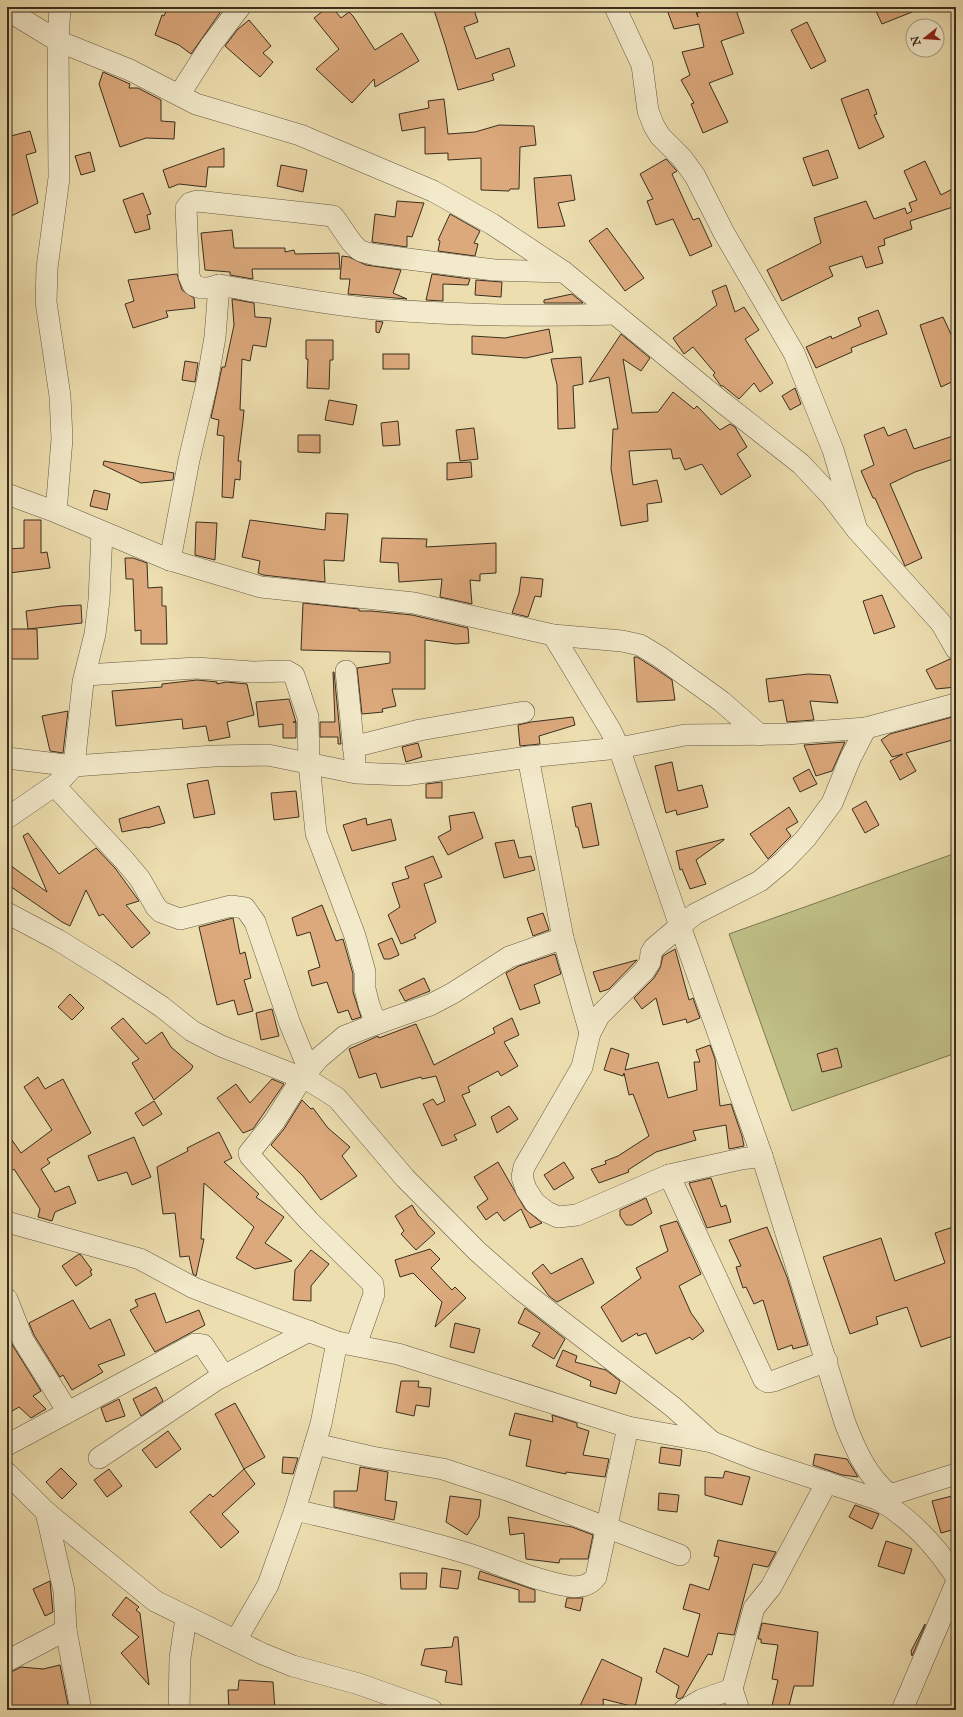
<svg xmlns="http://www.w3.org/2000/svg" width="963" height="1717" viewBox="0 0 963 1717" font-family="'IM FELL English',serif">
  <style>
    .green { fill: #bfbf86; stroke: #7c7652 }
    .building { fill: #dca97c; stroke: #392e1f }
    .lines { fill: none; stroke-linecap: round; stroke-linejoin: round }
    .street-casing { stroke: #665a43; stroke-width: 22 }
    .street { stroke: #f3eacb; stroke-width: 21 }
  </style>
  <rect width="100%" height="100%" fill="#eddeaf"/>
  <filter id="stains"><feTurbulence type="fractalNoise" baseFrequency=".005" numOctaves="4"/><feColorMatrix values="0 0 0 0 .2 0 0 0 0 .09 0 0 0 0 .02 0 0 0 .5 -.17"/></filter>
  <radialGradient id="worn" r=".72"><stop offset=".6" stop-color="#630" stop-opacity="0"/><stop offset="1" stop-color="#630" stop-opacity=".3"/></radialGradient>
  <polygon class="green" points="956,853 956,1053 792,1111 729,934"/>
  <g class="building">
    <polygon points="168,7 224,7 191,54 179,45 155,35 162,15 164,16"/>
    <polygon points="328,7 332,7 341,18 349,12 353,16 375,50 402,33 419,61 375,87 374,79 352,103 316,69 339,49 314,18"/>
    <polygon points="433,7 473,7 478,22 464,27 476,59 509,48 515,66 492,74 494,80 458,90 445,44"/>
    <polygon points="666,7 694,7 698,17 697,13 715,7 735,7 744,33 721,41 733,74 709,83 728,122 703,133 691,104 694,103 681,80 690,75 682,52 704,47 699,24 674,29"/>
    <polygon points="874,7 922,7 922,8 882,24"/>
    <polygon points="249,20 271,46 263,53 273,62 260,77 225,46 238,29"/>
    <polygon points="807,22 826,61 811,69 791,30"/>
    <polygon points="103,72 130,84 129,88 138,88 161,100 161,121 175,122 174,139 146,138 120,147 99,84"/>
    <polygon points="868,89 877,114 874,115 884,137 859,149 841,99"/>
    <polygon points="444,99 448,134 475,132 499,125 534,126 536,145 520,147 519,189 510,189 509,191 481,190 481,158 448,160 448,153 425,154 425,127 402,131 399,114 429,108 428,101"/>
    <polygon points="30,131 36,152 26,155 38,203 7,218 7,137"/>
    <polygon points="224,148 224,167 208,167 206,187 179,184 169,188 163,170"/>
    <polygon points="828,150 838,178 813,186 803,158"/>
    <polygon points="90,152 95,171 81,175 75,156"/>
    <polygon points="666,159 677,171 672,174 693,220 699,218 712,246 690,256 673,219 656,225 647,201 653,199 640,174"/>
    <polygon points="925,161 941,195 956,187 956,206 910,221 912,229 884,239 885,245 878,247 883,263 866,268 862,256 829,267 833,276 782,301 767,270 821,243 814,218 866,201 874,219 905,208 907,214 912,211 909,203 917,200 904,171"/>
    <polygon points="281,165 307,170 303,192 277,186"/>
    <polygon points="571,175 575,200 558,203 565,226 538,228 534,178"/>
    <polygon points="143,193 151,214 147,215 150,229 135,233 123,200"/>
    <polygon points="397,201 424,203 412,237 407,236 407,247 372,242 375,214 395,217"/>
    <polygon points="450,214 480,231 474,243 478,244 475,256 438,251 440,241 438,240"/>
    <polygon points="607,228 644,278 625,291 589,241"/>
    <polygon points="232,230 234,248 285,248 285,252 294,250 295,254 339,253 340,269 252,269 253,279 230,275 230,272 205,270 201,233"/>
    <polygon points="342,256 349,257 366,265 401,270 393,293 407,299 348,294 350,279 340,279"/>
    <polygon points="177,274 182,290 194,298 195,308 166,311 168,317 133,328 125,304 134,301 128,280"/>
    <polygon points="432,274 470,279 468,285 443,284 443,301 426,300"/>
    <polygon points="476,280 502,282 501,297 475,295"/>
    <polygon points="726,285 735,312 744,307 759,330 745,339 773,383 760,392 754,383 739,399 723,386 721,386 713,375 715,373 693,347 684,354 673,338 717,305 712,291"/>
    <polygon points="572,294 583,303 544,303 544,300"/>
    <polygon points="232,299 254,303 255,317 271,318 266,347 253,345 250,361 242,359 240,410 244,410 243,421 238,461 241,461 240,480 235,479 233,498 222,497 224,436 217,435 219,420 211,418 222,367 225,367 234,325"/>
    <polygon points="878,310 887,334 851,348 852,352 816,368 806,347 831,336 832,339 861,326 858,318"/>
    <polygon points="943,317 956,345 956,380 941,387 920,325"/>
    <polygon points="376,321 383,322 379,333 376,332"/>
    <polygon points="549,329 553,352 526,358 472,354 472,336 505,338"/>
    <polygon points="621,334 650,358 641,371 623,359 632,413 658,412 673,392 694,409 697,406 720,430 730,424 735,427 747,447 737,454 751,476 721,495 702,464 685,470 680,458 673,459 671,449 629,451 633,485 657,480 662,502 647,504 648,521 621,526 611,469 613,429 618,429 609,377 589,382"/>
    <polygon points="306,340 333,340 333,360 330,360 329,389 307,388 308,359 306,359"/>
    <rect x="383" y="354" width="26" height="15"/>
    <polygon points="581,357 583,384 573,386 575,428 558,429 557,385 551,359"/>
    <polygon points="185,361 198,363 195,382 182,380"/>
    <polygon points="795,388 801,404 790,410 782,396"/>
    <polygon points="329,400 357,405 353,425 325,420"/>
    <polygon points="398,421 400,445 383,446 381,423"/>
    <polygon points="884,427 888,436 906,429 914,449 956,435 956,458 915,472 890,484 922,558 905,566 875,498 873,498 861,471 874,465 864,435"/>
    <polygon points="474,428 478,459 460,461 456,430"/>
    <polygon points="298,435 320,435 320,453 298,452"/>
    <polygon points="104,461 174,473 173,480 141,483 103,465"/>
    <polygon points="471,462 472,477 447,480 447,463"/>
    <polygon points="94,490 110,494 107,510 90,506"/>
    <polygon points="326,513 348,514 344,561 324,560 325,582 263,575 258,573 260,561 242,557 250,520 325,530"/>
    <polygon points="24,520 41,520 41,553 47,552 50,568 9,573 7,570 7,549 24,548"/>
    <polygon points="196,522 217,523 215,560 195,555"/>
    <polygon points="382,538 427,539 426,547 496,543 496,573 480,574 480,581 470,580 472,604 440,597 442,579 399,582 398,563 380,562"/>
    <polygon points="125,558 133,558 147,563 148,588 162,587 162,606 166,606 167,644 141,644 141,630 135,631 133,579 126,579"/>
    <polygon points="521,577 543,579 541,597 535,596 528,617 512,613 519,593"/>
    <polygon points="882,595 895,627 874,634 863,601"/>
    <polygon points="303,603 359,609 359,611 371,611 412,615 468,628 469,643 456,644 425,640 425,689 392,689 396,706 382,709 383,712 362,714 357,668 390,663 390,652 301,650"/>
    <polygon points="81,605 82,623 28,629 26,611 62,606"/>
    <polygon points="7,629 37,629 38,659 7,659"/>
    <polygon points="634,657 637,657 653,667 672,680 675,700 637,702"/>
    <polygon points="950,659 952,660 956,669 956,687 936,689 926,670"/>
    <polygon points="333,672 334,672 341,744 338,744 338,737 320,737 320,722 335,722"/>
    <polygon points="808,674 830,675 838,703 810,701 814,720 787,722 783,700 769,702 766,679"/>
    <polygon points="197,680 217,682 217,684 226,682 247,684 254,715 227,722 230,737 209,741 206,726 183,729 182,719 116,726 112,691 162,687 162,684"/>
    <polygon points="289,699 296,722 293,722 296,722 296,738 283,738 283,724 259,727 256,702"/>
    <polygon points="68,711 63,753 50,751 42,716"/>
    <polygon points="956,716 956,739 906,753 916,771 900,780 890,761 903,754 892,757 881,740 890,734"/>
    <polygon points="573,717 575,725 539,736 540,744 520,746 518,725 531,722"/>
    <polygon points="845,742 832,771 816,776 804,745"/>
    <polygon points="418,743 422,757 406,762 402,747"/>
    <polygon points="672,762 678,791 702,785 708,807 677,815 676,810 666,813 655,766"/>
    <polygon points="809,769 817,784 800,792 793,778"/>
    <polygon points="208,780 215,814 194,818 187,784"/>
    <polygon points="442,782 442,798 426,798 426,784"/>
    <polygon points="296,791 299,817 274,820 271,793"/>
    <polygon points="866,801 879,825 865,833 852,809"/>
    <polygon points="591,803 599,845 583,848 578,827 576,827 572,807"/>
    <polygon points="159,806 165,823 147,828 147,827 122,832 119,819"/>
    <polygon points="789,807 798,822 786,829 791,836 768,859 750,834"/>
    <polygon points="474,812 483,838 448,855 438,837 451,830 449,816"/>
    <polygon points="366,818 367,825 391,819 396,840 352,851 343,825"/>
    <polygon points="28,833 59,874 96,848 115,868 139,901 126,905 150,933 132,948 103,914 99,916 86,890 70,926 62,922 7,884 7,863 47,892 23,836"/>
    <polygon points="724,839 724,840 696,860 706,884 690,889 682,869 680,870 676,851"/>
    <polygon points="514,840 519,858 531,856 535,870 504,878 495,843"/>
    <polygon points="433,856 442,877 424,884 436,922 414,935 416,938 401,944 388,915 400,907 392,883 409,878 405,867"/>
    <polygon points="322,905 336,941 343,939 353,974 353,992 361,1017 352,1020 348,1010 338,1013 327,982 312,986 308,971 320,967 310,932 297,936 292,918"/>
    <polygon points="543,913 549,930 533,936 527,918"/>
    <polygon points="233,918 240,954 245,952 251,978 244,980 253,1011 238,1015 234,1000 217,1005 199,927"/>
    <polygon points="392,938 399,955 390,959 384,959 378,944"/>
    <polygon points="675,949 689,1000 693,998 700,1018 687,1023 686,1019 663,1025 656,998 642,1009 634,998 654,978 660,968 663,956"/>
    <polygon points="555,954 561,974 534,985 540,1003 520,1010 506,973 519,966"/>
    <polygon points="637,960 609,989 600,992 593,972"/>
    <polygon points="424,978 430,991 405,1001 399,990"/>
    <polygon points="70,994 84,1008 72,1020 58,1007"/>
    <polygon points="272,1009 279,1036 261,1040 256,1013"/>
    <polygon points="123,1018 146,1044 162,1032 171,1047 193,1066 191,1070 154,1100 132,1063 139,1059 111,1028"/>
    <polygon points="512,1018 519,1035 504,1042 518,1066 501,1076 498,1071 468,1087 470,1092 462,1095 476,1125 454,1135 457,1140 442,1146 423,1104 433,1099 437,1105 445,1101 436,1076 422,1079 421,1077 381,1088 376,1073 359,1078 349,1049 378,1036 379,1038 416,1024 434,1065 495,1033 493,1028"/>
    <polygon points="710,1045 715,1059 720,1106 731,1104 742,1136 744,1146 729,1149 726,1125 693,1131 696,1140 656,1152 628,1170 629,1172 599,1183 591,1169 606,1164 605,1161 618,1156 649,1136 633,1094 629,1095 624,1073 623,1076 604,1070 611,1048 629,1054 625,1070 658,1062 668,1098 697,1090 694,1062 700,1062 696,1050"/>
    <polygon points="837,1048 842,1067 822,1072 817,1054"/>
    <polygon points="38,1077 45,1089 63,1079 91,1133 47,1159 50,1163 41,1169 55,1192 69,1186 76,1203 55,1212 52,1221 38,1217 40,1209 14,1169 7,1174 7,1133 21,1153 52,1130 24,1087"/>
    <polygon points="272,1079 284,1084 253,1129 243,1133 217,1098 236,1084 250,1103"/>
    <polygon points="302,1100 311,1109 313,1108 328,1128 350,1147 342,1156 357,1176 321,1200 303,1176 271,1145 284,1129"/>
    <polygon points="154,1101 162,1114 143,1126 135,1113"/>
    <polygon points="509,1106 518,1119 497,1133 491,1117"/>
    <polygon points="219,1132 232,1158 224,1162 259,1194 256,1197 284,1217 265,1243 292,1261 255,1269 236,1258 254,1227 204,1183 201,1239 204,1239 196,1276 193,1274 189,1256 180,1257 175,1213 163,1214 157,1167 188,1151 187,1148"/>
    <polygon points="134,1137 151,1177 132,1185 127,1172 98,1181 88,1156"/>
    <polygon points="498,1162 525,1209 542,1223 530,1228 521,1209 504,1221 497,1212 486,1220 477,1207 488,1199 474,1177"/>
    <polygon points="564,1162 574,1178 554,1190 544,1175"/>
    <polygon points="711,1178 721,1207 726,1205 731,1222 707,1228 689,1183"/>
    <polygon points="646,1198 652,1213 632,1225 626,1225 620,1216 620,1210"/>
    <polygon points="412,1205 418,1215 435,1233 416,1250 401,1234 404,1231 395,1216"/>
    <polygon points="677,1221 701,1274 679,1286 691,1313 704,1331 692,1340 690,1337 656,1354 646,1333 638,1336 637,1333 622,1342 601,1307 641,1278 636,1268 668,1251 660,1226"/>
    <polygon points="956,1226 956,1335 921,1347 907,1307 876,1317 878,1324 850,1334 823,1257 881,1238 895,1281 945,1263 935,1233"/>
    <polygon points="767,1227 787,1277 808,1345 793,1349 792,1345 778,1350 763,1300 754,1304 746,1287 743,1288 736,1267 741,1266 729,1240"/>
    <polygon points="430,1249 440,1259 431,1268 452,1290 455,1287 466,1298 435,1327 442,1302 413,1273 400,1277 395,1260"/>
    <polygon points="311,1250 329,1264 311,1286 311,1301 293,1300 295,1270"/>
    <polygon points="79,1254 81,1255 92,1270 90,1271 92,1275 76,1286 62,1266"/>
    <polygon points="582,1258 594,1283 557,1302 549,1296 532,1273 543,1264 551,1274"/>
    <polygon points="155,1293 166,1323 199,1310 205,1325 155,1352 130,1310 138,1306 135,1300"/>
    <polygon points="73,1300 90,1329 110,1319 125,1355 98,1365 103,1372 72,1390 63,1375 60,1377 34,1335 29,1323"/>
    <polygon points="525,1308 565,1339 554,1359 532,1346 540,1333 518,1323"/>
    <polygon points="455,1323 480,1329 474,1353 450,1347"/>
    <polygon points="8,1334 13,1346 41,1391 33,1396 46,1409 31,1418 19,1407 7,1414"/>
    <polygon points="563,1350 577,1356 575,1362 606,1370 620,1381 616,1394 590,1386 591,1381 556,1366"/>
    <polygon points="401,1381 419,1381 418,1387 431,1388 429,1407 416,1405 414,1416 396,1412"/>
    <polygon points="156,1387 163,1401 141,1416 133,1399"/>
    <polygon points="119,1399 125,1416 106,1422 101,1408"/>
    <polygon points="235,1403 265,1457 244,1469 215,1414"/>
    <polygon points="515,1413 553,1422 552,1415 577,1423 577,1427 589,1431 583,1455 609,1459 605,1477 566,1472 566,1474 526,1466 531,1440 509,1435"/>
    <polygon points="168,1431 181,1449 156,1468 142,1450"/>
    <polygon points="661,1447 682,1450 680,1466 659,1463"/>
    <polygon points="815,1454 847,1459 858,1477 842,1475 813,1465"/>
    <polygon points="283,1457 298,1458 293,1474 282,1473"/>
    <polygon points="360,1467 388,1472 385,1500 397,1502 394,1520 334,1507 334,1491 357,1491"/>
    <polygon points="61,1468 77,1484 62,1499 46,1482"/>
    <polygon points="109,1469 122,1486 107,1497 94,1480"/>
    <polygon points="244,1469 255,1484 222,1514 239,1532 221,1548 190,1512 210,1494 213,1497"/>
    <polygon points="725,1471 750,1477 742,1505 705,1495 705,1477 723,1478"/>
    <polygon points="659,1493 679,1495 677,1512 658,1510"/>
    <polygon points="956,1495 956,1529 941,1533 932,1501"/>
    <polygon points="450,1496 481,1500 479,1517 467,1535 446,1522"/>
    <polygon points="855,1505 879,1514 872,1529 849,1517"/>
    <polygon points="508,1517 572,1527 593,1535 588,1559 560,1559 559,1563 526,1559 524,1533 510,1535"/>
    <polygon points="718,1540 776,1552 768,1567 753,1564 734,1635 718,1633 712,1655 708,1654 683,1697 679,1699 676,1697 679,1686 656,1672 664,1648 688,1657 700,1614 683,1609 690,1584 709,1590 719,1557 714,1556"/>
    <polygon points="886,1541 912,1549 904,1574 878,1566"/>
    <polygon points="442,1568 461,1571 458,1589 440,1587"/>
    <polygon points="480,1571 535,1590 535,1602 519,1602 519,1590 478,1579"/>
    <polygon points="400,1573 427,1573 426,1589 401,1589"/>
    <polygon points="50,1581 53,1612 45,1616 33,1589"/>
    <polygon points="126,1597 139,1607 136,1610 140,1613 149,1685 121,1653 139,1637 112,1615"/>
    <polygon points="567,1598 583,1598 580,1611 565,1607"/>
    <polygon points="762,1623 818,1632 813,1686 794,1686 788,1710 771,1710 778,1680 772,1679 778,1645 761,1643 761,1639 758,1639"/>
    <polygon points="925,1624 925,1626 912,1656 911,1651"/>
    <polygon points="454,1637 458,1637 462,1685 445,1682 447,1671 421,1665 425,1649 452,1647"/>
    <polygon points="602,1659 642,1678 635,1707 603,1699 604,1710 578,1710"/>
    <polygon points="60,1665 69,1710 10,1710 9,1691 7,1691 9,1673 21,1667 43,1669"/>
    <polygon points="239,1680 273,1682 275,1710 229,1710 228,1690 238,1690"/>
  </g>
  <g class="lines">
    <g class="street-casing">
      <g id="street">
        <polyline points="615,7 642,65 648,111 654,126 660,136 682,158 695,176 724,233 794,353 833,450 857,530 941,623 956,649"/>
        <polyline points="7,10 58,41 130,70 196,104 300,135 433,191 492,224 564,272 722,402 801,464 831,496 857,530"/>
        <polyline points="179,95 211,45 240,7"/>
        <path d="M219,285C209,288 203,290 193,285L189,276L186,208L190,203L197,201L333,216C341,225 352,247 361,251C366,253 372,254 377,255L494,270L564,272"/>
        <polyline points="7,494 56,512 170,560 261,587 414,603 553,635 622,641 640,645 660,657 721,701 760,735"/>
        <polyline points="56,512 62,439 60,396 46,302 47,268 59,178 58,41 60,7"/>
        <path d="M170,560L189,460L207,383L215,337L219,285C271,294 323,304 375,309C455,315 535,317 615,314"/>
        <polyline points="553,635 611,731 619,748 680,926 654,948 651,953 650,962 644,971 599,1016 590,1033 582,1067 524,1167 522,1177 526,1189 535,1203 547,1212 558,1217 577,1215 669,1175"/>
        <polyline points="346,671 355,761"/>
        <polyline points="86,675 196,668 252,672 287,671 294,675 308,717 309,763 316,833 355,936 365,972 365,989 369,1005 376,1024 345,1036 319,1058 302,1078 274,1122 249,1153 250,1156 309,1221 373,1284 374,1294 356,1345"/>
        <path d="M866,728L850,759L832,803L806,838L784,861L760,881L695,914L680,926L762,1156L845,1423C856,1451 867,1476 890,1495"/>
        <polyline points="353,747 420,730 524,712"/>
        <polyline points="528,757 563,938 590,1033"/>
        <polyline points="7,758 74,766 214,756 268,755 356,773 405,775 528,757 619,748 685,735 786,734 866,728 956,704"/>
        <polyline points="55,786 125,861 140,879 156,907 161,912 180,919 231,906 245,908 255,922 290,1024 309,1070"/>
        <polyline points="7,818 58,783 74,766 83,682 95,634 99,600 102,532"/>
        <polyline points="7,913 58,940 108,971 162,1007 192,1031 221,1046 310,1081 337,1098 405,1178 477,1251 520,1289 673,1407 712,1442"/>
        <polyline points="376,1024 430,1005 453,993 509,957 563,938"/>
        <polyline points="762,1156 741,1159 669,1175 764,1380 768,1382 774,1381 827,1361"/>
        <path d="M7,1222L140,1259L194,1288L337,1342L398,1354L628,1427L712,1442L755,1459L877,1499C909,1517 936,1546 956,1577"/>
        <polyline points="7,1299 23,1340 68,1412"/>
        <polyline points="315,1444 372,1457 443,1469 507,1490 680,1555"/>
        <polyline points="7,1445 195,1344 203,1345 224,1376"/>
        <polyline points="99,1458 216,1380 309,1331"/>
        <polyline points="7,1473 46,1512 155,1601 263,1654 293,1666 359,1684 432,1710"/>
        <polyline points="877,1499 956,1474"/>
        <path d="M295,1510C352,1523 410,1536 466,1553C501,1564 532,1580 568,1586C578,1588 590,1586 596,1577L628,1427"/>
        <polyline points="46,1512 64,1591 66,1630 81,1710"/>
        <polyline points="236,1640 268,1585 295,1510 321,1424 337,1342"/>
        <polyline points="7,1661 66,1630"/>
        <polyline points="179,1710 180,1658 186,1618"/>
        <polyline points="684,1710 701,1700 732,1689"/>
        <polyline points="739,1710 732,1689 754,1608 771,1587 827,1482"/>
        <polyline points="902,1710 956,1583"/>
      </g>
    </g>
    <use href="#street" class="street"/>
  </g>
  <rect width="963" height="1717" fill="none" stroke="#eddeaf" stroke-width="24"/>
  <rect x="8" y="8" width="947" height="1701" fill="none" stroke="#392e1f" stroke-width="2"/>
  <rect x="12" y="12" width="939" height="1693" fill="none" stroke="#392e1f"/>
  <g transform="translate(925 38) rotate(253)"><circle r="19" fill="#f3eacb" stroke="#a99f86"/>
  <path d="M0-3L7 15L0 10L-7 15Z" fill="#8f2418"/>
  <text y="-6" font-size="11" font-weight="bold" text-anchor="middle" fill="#392e1f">N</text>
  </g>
  <rect width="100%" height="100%" filter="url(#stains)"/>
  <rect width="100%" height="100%" fill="url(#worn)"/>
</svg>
